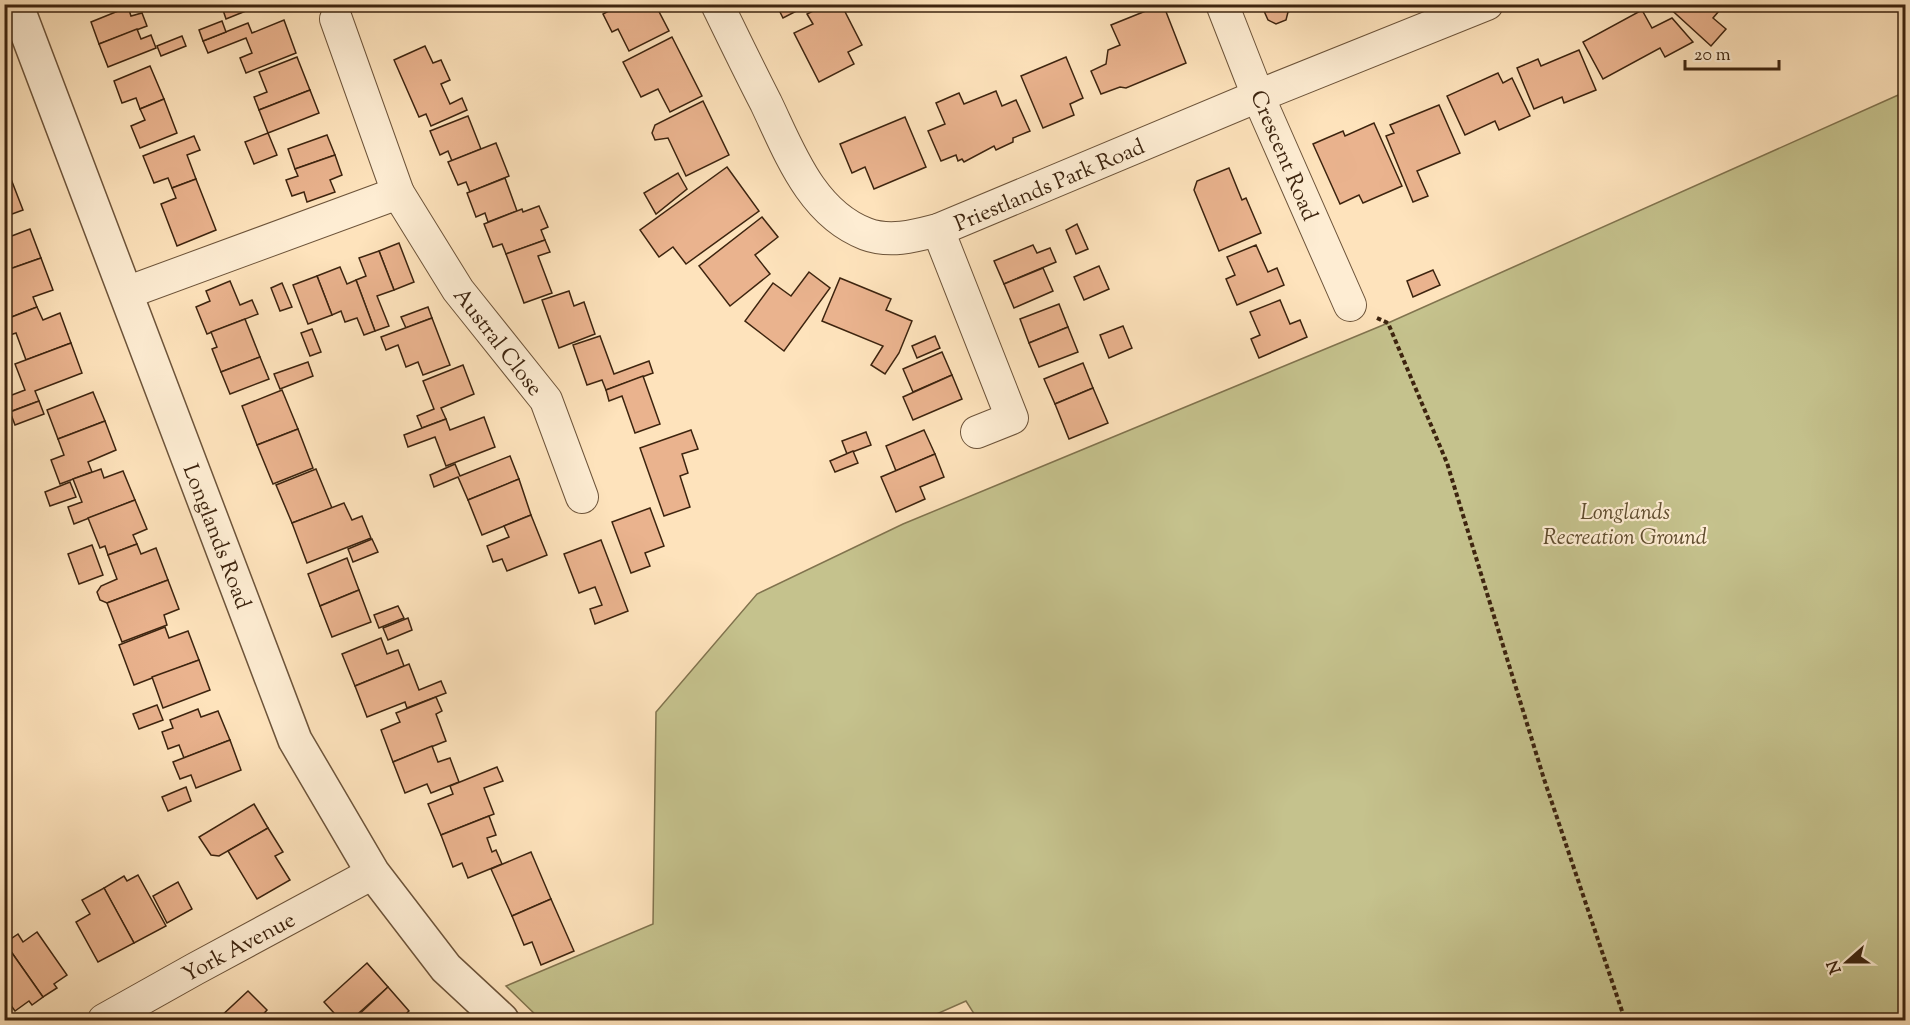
<svg xmlns="http://www.w3.org/2000/svg" width="1910" height="1025" viewBox="0 0 1910 1025" font-family="'Sorts Mill Goudy',serif">
  <style>
    .green { fill: #c5c28d; stroke: #81734e; stroke-width: 1.5 }
    .building { fill: #eab38e; stroke: #3d240f; stroke-width: 1.5 }
    .lines { fill: none; stroke-linecap: round; stroke-linejoin: round }
    .minor-casing { stroke: #6d543a; stroke-width: 34 }
    .tertiary-casing { stroke: #6d543a; stroke-width: 36 }
    .path { stroke: #3d240f; stroke-width: 4; stroke-dasharray: 4.5 3; stroke-linecap: butt }
    .minor { stroke: #feedd3; stroke-width: 32 }
    .tertiary { stroke: #feedd3; stroke-width: 33 }
    .labels { text-anchor: middle; stroke-width: 4.5; stroke-linejoin: round; paint-order: stroke }
    .street-label { font-size: 22px; fill: #3d240f; stroke: #feedd3 }
    .park-label { font-size: 22px; font-style: italic; fill: #5f4c2e; stroke: #feedd3 }
  </style>
  <rect width="100%" height="100%" fill="#fee3bc"/>
  <filter id="stains"><feTurbulence type="fractalNoise" baseFrequency=".00333" numOctaves="4"/><feColorMatrix values="0 0 0 0 .2 0 0 0 0 .09 0 0 0 0 .02 0 0 0 .5 -.17"/></filter>
  <radialGradient id="worn" r=".72"><stop offset=".6" stop-color="#630" stop-opacity="0"/><stop offset="1" stop-color="#630" stop-opacity=".3"/></radialGradient>
  <polygon class="green" points="1905,92 1905,1020 978,1020 966,1001 923,1020 541,1020 506,986 653,924 656,712 757,594 903,524 1388,323"/>
  <g class="building">
    <polygon points="221,4 263,4 226,19"/>
    <polygon points="606,4 655,4 669,31 629,51 618,29 612,32 603,14 609,11"/>
    <polygon points="776,4 810,4 783,18"/>
    <polygon points="827,4 841,4 862,45 848,52 854,64 819,82 794,33 813,24 807,14"/>
    <polygon points="1163,4 1186,63 1126,88 1120,87 1101,94 1091,71 1106,64 1108,50 1120,45 1111,25"/>
    <polygon points="1266,4 1308,4 1288,12 1286,20 1276,24 1268,20 1264,11"/>
    <polygon points="1665,4 1725,4 1713,18 1726,29 1711,46"/>
    <polygon points="128,7 131,16 142,13 147,26 99,44 91,22"/>
    <polygon points="1642,10 1652,28 1672,18 1693,42 1665,57 1660,48 1603,79 1583,42"/>
    <polygon points="284,20 296,53 246,73 240,58 252,53 246,38 208,53 203,41 248,23 252,33"/>
    <polygon points="222,21 226,32 203,41 199,30"/>
    <polygon points="137,29 141,39 151,35 156,48 108,67 99,44"/>
    <polygon points="182,36 186,46 161,56 157,46"/>
    <polygon points="672,37 702,96 670,112 658,89 641,97 623,62"/>
    <polygon points="425,46 433,63 441,60 450,80 441,84 450,104 462,98 467,110 431,126 426,114 419,117 394,60"/>
    <polygon points="1579,50 1596,90 1564,103 1562,97 1534,109 1517,68 1538,59 1541,66"/>
    <polygon points="297,57 310,90 259,110 254,97 267,92 259,72"/>
    <polygon points="1066,57 1083,98 1070,104 1074,115 1043,128 1021,76"/>
    <polygon points="150,66 164,99 140,109 136,98 122,103 114,81"/>
    <polygon points="1498,73 1503,83 1512,78 1530,116 1499,130 1495,121 1465,135 1447,96"/>
    <polygon points="310,90 319,113 268,133 259,110"/>
    <polygon points="996,91 1002,106 1016,100 1030,131 1013,138 1013,142 996,150 994,146 964,162 962,159 958,161 956,155 941,161 928,131 945,124 936,103 959,93 964,104"/>
    <polygon points="164,99 177,133 140,148 131,126 145,120 140,109"/>
    <polygon points="703,101 729,155 686,176 668,138 655,140 652,133 655,125"/>
    <polygon points="1439,105 1460,153 1417,171 1428,196 1413,202 1386,136 1394,133 1390,125"/>
    <polygon points="468,116 481,149 452,161 448,151 440,155 430,131"/>
    <polygon points="905,117 926,167 874,189 865,167 852,173 840,144"/>
    <polygon points="1374,123 1402,186 1363,203 1359,195 1340,204 1313,144 1343,131 1345,136"/>
    <polygon points="268,133 277,155 254,164 245,142"/>
    <polygon points="327,135 335,155 295,169 288,149"/>
    <polygon points="194,136 200,150 187,155 196,179 172,188 168,178 154,183 143,156"/>
    <polygon points="496,143 509,176 470,192 466,182 458,185 448,162"/>
    <polygon points="335,155 342,175 330,180 335,192 307,202 304,192 292,196 286,180 298,176 295,169"/>
    <polygon points="727,167 759,211 686,264 673,247 659,257 640,230"/>
    <polygon points="1229,168 1242,200 1246,198 1261,233 1219,251 1194,190 1197,181"/>
    <polygon points="678,173 687,189 656,214 644,193"/>
    <polygon points="505,178 517,211 488,222 485,213 476,217 467,193"/>
    <polygon points="11,179 23,210 4,217 4,181"/>
    <polygon points="196,179 216,230 177,246 161,204 176,198 172,188"/>
    <polygon points="539,206 548,227 541,230 545,240 506,254 502,244 493,247 484,224 522,209 523,212"/>
    <polygon points="762,217 778,237 755,255 770,274 730,306 699,266"/>
    <polygon points="1077,224 1088,249 1076,254 1066,230"/>
    <polygon points="4,227 9,237 30,229 41,258 4,271"/>
    <polygon points="545,240 550,252 538,256 552,293 524,303 506,254"/>
    <polygon points="399,243 414,282 394,290 379,251"/>
    <polygon points="1033,245 1037,253 1050,248 1056,262 1004,284 994,261"/>
    <polygon points="1256,245 1268,272 1277,268 1284,285 1237,305 1226,279 1235,275 1227,257"/>
    <polygon points="379,251 394,290 377,296 389,326 375,331 356,280 366,276 359,258"/>
    <polygon points="41,258 53,290 33,297 37,307 4,320 4,271"/>
    <polygon points="1099,266 1109,289 1084,300 1074,277"/>
    <polygon points="340,267 347,284 356,280 375,331 364,335 357,318 345,322 341,311 332,315 317,276"/>
    <polygon points="1043,268 1053,291 1014,308 1004,284"/>
    <polygon points="1433,270 1440,285 1413,297 1407,281"/>
    <polygon points="809,272 830,288 784,351 745,321 773,283 791,296"/>
    <polygon points="317,276 332,315 308,324 293,285"/>
    <polygon points="840,278 891,299 886,310 912,321 899,353 885,374 871,365 883,346 822,321"/>
    <polygon points="230,281 240,305 252,300 258,314 207,334 196,307 210,301 206,291"/>
    <polygon points="282,283 292,307 280,311 271,288"/>
    <polygon points="569,291 574,306 584,302 595,334 559,348 542,300"/>
    <polygon points="1280,300 1290,324 1300,320 1307,337 1259,358 1251,339 1260,335 1250,312"/>
    <polygon points="1059,304 1068,327 1029,343 1020,319"/>
    <polygon points="37,307 43,320 60,313 71,343 26,360 16,333 4,337 4,320"/>
    <polygon points="428,307 432,318 406,328 401,317"/>
    <polygon points="432,318 450,365 423,375 418,362 406,367 398,345 386,350 381,337"/>
    <polygon points="245,319 260,357 221,372 212,349 217,347 211,332"/>
    <polygon points="1123,326 1132,348 1109,358 1100,335"/>
    <polygon points="1068,327 1078,352 1039,367 1029,343"/>
    <polygon points="312,329 321,352 310,356 301,333"/>
    <polygon points="600,336 614,374 649,361 653,373 606,390 602,380 587,385 573,345"/>
    <polygon points="935,336 940,348 917,358 912,346"/>
    <polygon points="71,343 82,373 35,391 39,401 4,414 4,398 25,390 15,364"/>
    <polygon points="942,352 952,375 913,392 903,369"/>
    <polygon points="260,357 269,379 230,394 221,372"/>
    <polygon points="308,362 313,376 280,389 274,374"/>
    <polygon points="1083,363 1093,388 1055,404 1044,379"/>
    <polygon points="463,365 474,394 441,408 446,419 422,428 417,416 434,409 423,381"/>
    <polygon points="952,375 962,399 913,420 903,397"/>
    <polygon points="643,376 660,424 635,433 622,396 609,401 606,390"/>
    <polygon points="1093,388 1108,423 1069,439 1055,404"/>
    <polygon points="282,390 298,429 257,445 242,406"/>
    <polygon points="93,392 105,421 58,439 47,410"/>
    <polygon points="39,401 44,414 15,425 10,412"/>
    <polygon points="484,417 495,447 446,466 435,437 408,447 404,435 446,419 450,430"/>
    <polygon points="105,421 116,450 88,462 92,472 60,484 51,460 64,455 58,439"/>
    <polygon points="298,429 313,468 273,484 257,445"/>
    <polygon points="691,430 698,449 682,454 688,473 680,476 690,507 664,516 640,448"/>
    <polygon points="924,430 935,454 896,471 886,446"/>
    <polygon points="866,432 871,445 847,454 842,441"/>
    <polygon points="853,451 858,463 835,472 830,461"/>
    <polygon points="935,454 944,477 920,487 925,499 896,512 881,477"/>
    <polygon points="510,456 519,479 468,500 458,477 434,487 430,475 455,464 460,476"/>
    <polygon points="101,469 104,478 123,471 135,500 74,524 68,507 82,502 73,479"/>
    <polygon points="316,469 332,508 292,523 276,485"/>
    <polygon points="519,479 531,515 482,535 468,500"/>
    <polygon points="70,482 76,497 50,506 45,492"/>
    <polygon points="135,500 147,529 133,535 137,544 108,555 105,546 100,548 88,518"/>
    <polygon points="344,503 352,520 362,516 371,538 307,563 292,523"/>
    <polygon points="650,508 664,546 645,553 650,566 631,573 612,522"/>
    <polygon points="531,515 547,555 507,571 502,559 493,562 487,546 509,537 504,526"/>
    <polygon points="372,539 378,552 353,562 348,549"/>
    <polygon points="601,540 628,611 595,624 590,609 602,605 595,587 579,593 564,554"/>
    <polygon points="137,544 141,554 156,548 168,580 107,603 100,600 97,592 101,586 117,579 108,555"/>
    <polygon points="92,545 103,575 79,584 68,554"/>
    <polygon points="347,558 359,590 320,606 308,574"/>
    <polygon points="168,580 179,609 164,615 167,625 122,642 107,603"/>
    <polygon points="359,590 371,622 332,637 320,606"/>
    <polygon points="398,606 404,618 379,628 374,615"/>
    <polygon points="408,618 412,630 388,640 383,628"/>
    <polygon points="165,627 169,638 188,631 199,660 134,685 119,645"/>
    <polygon points="381,638 387,654 398,650 404,666 355,686 342,654"/>
    <polygon points="199,660 210,690 163,708 152,677"/>
    <polygon points="409,664 419,690 441,681 446,693 407,708 405,702 367,717 355,686"/>
    <polygon points="436,697 442,711 436,714 446,741 393,762 381,730 400,722 396,713"/>
    <polygon points="157,705 163,720 139,729 133,714"/>
    <polygon points="198,709 201,717 218,711 230,740 184,758 179,745 168,749 162,732 173,728 170,720"/>
    <polygon points="230,740 241,770 196,788 191,775 180,779 173,762"/>
    <polygon points="432,746 438,762 450,758 459,782 431,793 427,784 405,793 393,762"/>
    <polygon points="497,767 503,781 484,788 494,814 441,835 428,804 453,794 450,786"/>
    <polygon points="186,787 191,801 168,811 162,797"/>
    <polygon points="254,804 268,828 219,856 211,855 199,837"/>
    <polygon points="489,816 496,835 487,838 492,852 496,850 502,864 468,878 462,863 453,867 441,835"/>
    <polygon points="268,828 283,852 275,856 290,880 257,899 228,851"/>
    <polygon points="531,852 551,899 512,916 491,869"/>
    <polygon points="138,875 166,926 134,943 104,888 124,876 127,881"/>
    <polygon points="178,882 192,909 167,923 153,896"/>
    <polygon points="104,888 134,943 98,962 76,922 90,914 82,900"/>
    <polygon points="551,899 574,951 541,965 532,942 524,945 512,916"/>
    <polygon points="37,932 67,975 54,984 57,988 43,997 5,943 18,934 23,942"/>
    <polygon points="5,943 43,997 32,1005 29,1001 15,1011 4,996"/>
    <polygon points="367,963 388,987 351,1020 330,1020 328,1019 334,1013 324,1002"/>
    <polygon points="388,987 409,1011 399,1020 353,1020"/>
    <polygon points="248,991 267,1010 258,1020 217,1020"/>
  </g>
  <g class="lines">
    <g class="minor-casing">
      <g id="minor">
        <path d="M717,4C733,37 749,70 766,103C789,151 811,213 866,234C890,243 915,236 938,230L1258,96L1487,4"/>
        <polyline points="1222,4 1258,96 1350,305"/>
        <polyline points="336,19 398,193"/>
        <polyline points="938,230 1012,418 977,432"/>
        <polyline points="126,293 398,193 458,290 546,400 582,497"/>
        <polyline points="104,1020 195,969 373,873"/>
      </g>
    </g>
    <g class="tertiary-casing">
      <polyline id="tertiary" points="16,4 295,740 373,873 446,968 502,1020"/>
    </g>
    <polyline class="path" points="1377,318 1388,323 1447,463 1544,779 1625,1020"/>
    <use href="#minor" class="minor"/>
    <use href="#tertiary" class="tertiary"/>
  </g>
  <g class="labels">
    <g class="street-label">
      <text transform="translate(1285 155) rotate(67)" y="8">Crescent Road</text>
      <text transform="translate(1049 184) rotate(-23)" y="8">Priestlands Park Road</text>
      <text transform="translate(499 341) rotate(52)" y="8">Austral Close</text>
      <text transform="translate(218 536) rotate(69)" y="8">Longlands Road</text>
      <text transform="translate(238 946) rotate(-28)" y="8">York Avenue</text>
    </g>
    <g class="park-label">
      <text x="1625" y="519">Longlands<tspan x="1625" dy="25">Recreation Ground</tspan></text>
    </g>
  </g>
  <rect width="1910" height="1025" fill="none" stroke="#fee3bc" stroke-width="24"/>
  <rect x="6" y="6" width="1898" height="1013" fill="none" stroke="#3d240f" stroke-width="3"/>
  <rect x="12" y="12" width="1886" height="1001" fill="none" stroke="#3d240f" stroke-width="1.5"/>
  <g transform="translate(1847 962) rotate(249)" stroke="#feedd3" stroke-width="4.5" paint-order="stroke">
  <path d="M0-4.5L10 22L0 15L-10 22Z" fill="#3d240f"/>
  <text y="-9" font-size="16" font-weight="bold" text-anchor="middle" fill="#3d240f">N</text>
  </g>
  <path d="M1685 60v9h94v-9" fill="none" stroke="#3d240f" stroke-width="3"/>
  <text x="1694" y="60" font-size="18" fill="#3d240f" stroke="#feedd3" stroke-width="4.5" paint-order="stroke">20 m</text>
  <rect width="100%" height="100%" filter="url(#stains)"/>
  <rect width="100%" height="100%" fill="url(#worn)"/>
</svg>
